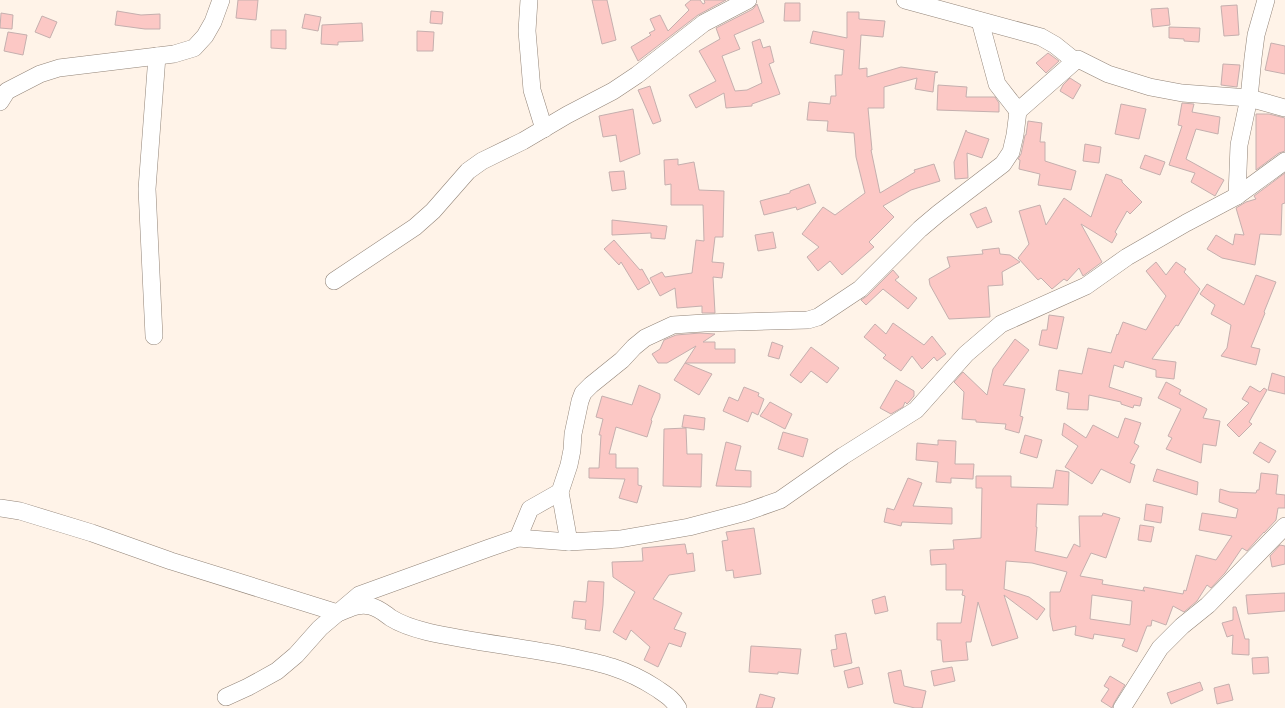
<svg xmlns="http://www.w3.org/2000/svg" width="1285" height="708" viewBox="0 0 1285 708" font-family="Barlow,sans-serif">
  <style>
    .building { fill: #fcc8c5; stroke: #c5afae; fill-rule: evenodd }
    .lines { fill: none; stroke-linecap: round; stroke-linejoin: round }
    .minor-casing { stroke: #928478; stroke-width: 18 }
    .minor { stroke: #fff; stroke-width: 17 }
  </style>
  <rect width="100%" height="100%" fill="#fff3e8"/>
  <g class="building">
    <polygon points="238,0 258,0 256,20 236,18"/>
    <polygon points="592,0 607,0 616,40 602,44"/>
    <polygon points="691,0 700,0 703,4 705,3 704,0 726,0 698,15 638,61 631,47 651,35 649,33 655,30 650,19 660,15 668,31 689,10 685,5"/>
    <polygon points="785,3 800,3 800,21 784,21"/>
    <polygon points="757,4 764,22 734,35 740,49 722,56 735,91 747,90 762,83 752,42 760,39 763,48 770,46 774,62 769,64 780,94 752,104 752,106 726,108 724,93 696,108 689,95 716,81 699,51 720,39 716,28 753,9"/>
    <polygon points="1237,5 1239,35 1224,36 1221,6"/>
    <polygon points="1168,8 1170,25 1153,27 1151,9"/>
    <polygon points="117,11 141,15 160,14 160,29 145,29 115,25"/>
    <polygon points="431,11 443,12 442,24 430,23"/>
    <polygon points="847,12 859,12 859,19 885,21 883,37 861,35 859,69 867,68 867,77 901,67 938,72 935,73 933,92 915,89 917,78 884,87 884,108 868,108 872,150 871,150 880,193 915,172 914,170 934,164 940,181 911,190 883,206 894,217 869,242 874,247 842,275 830,261 818,271 807,257 819,247 802,234 823,207 835,215 865,193 856,157 854,133 827,131 828,121 807,120 809,102 830,104 831,96 836,96 835,75 842,75 844,50 810,43 813,31 847,38"/>
    <polygon points="1,13 13,15 12,29 0,28"/>
    <polygon points="305,14 321,17 318,31 302,28"/>
    <polygon points="42,16 57,22 50,38 35,32"/>
    <polygon points="362,23 363,41 338,42 338,45 321,44 322,25"/>
    <polygon points="1169,27 1200,28 1199,42 1184,41 1184,39 1169,38"/>
    <polygon points="271,30 286,30 286,49 271,48"/>
    <polygon points="417,31 434,32 433,51 417,51"/>
    <polygon points="8,32 27,35 23,55 4,51"/>
    <polygon points="1271,43 1285,46 1285,74 1265,70"/>
    <polygon points="1048,53 1059,61 1046,73 1036,63"/>
    <polygon points="1223,64 1240,65 1237,87 1221,85"/>
    <polygon points="1070,78 1081,85 1073,99 1060,91 1063,85"/>
    <polygon points="938,85 967,87 966,97 995,97 999,103 999,112 937,110"/>
    <polygon points="650,86 661,121 653,124 638,90"/>
    <polygon points="1182,103 1194,104 1192,112 1220,117 1218,134 1196,129 1186,159 1224,180 1215,196 1191,182 1195,173 1169,165 1182,126 1178,125"/>
    <polygon points="1121,104 1146,109 1139,139 1115,134"/>
    <polygon points="633,109 640,154 620,162 616,135 603,137 599,116"/>
    <polygon points="1256,114 1269,114 1285,118 1285,151 1279,153 1256,170"/>
    <polygon points="1028,121 1042,123 1040,142 1045,142 1045,161 1076,171 1071,190 1038,185 1040,174 1019,169 1020,160 1018,159 1021,154 1025,135 1026,135"/>
    <polygon points="966,130 967,132 989,139 982,158 967,153 968,178 955,179 954,162"/>
    <polygon points="1085,144 1101,147 1099,163 1083,161"/>
    <polygon points="1145,155 1165,162 1160,175 1140,168"/>
    <polygon points="678,159 678,165 694,162 699,190 724,191 723,237 715,237 712,262 724,263 722,278 713,277 715,313 702,313 702,306 677,308 675,288 660,296 650,278 662,272 665,277 692,273 696,240 704,241 703,205 671,205 671,184 665,185 664,160"/>
    <polygon points="624,171 626,189 612,191 609,172"/>
    <polygon points="1285,173 1285,203 1282,204 1281,235 1260,234 1255,265 1222,258 1207,249 1216,235 1233,245 1235,234 1244,235 1236,208 1246,202 1256,199 1254,196"/>
    <polygon points="1106,174 1122,180 1122,182 1142,202 1130,214 1127,211 1115,232 1117,234 1112,243 1081,224 1102,262 1083,276 1079,268 1067,281 1064,279 1052,289 1041,278 1038,280 1018,258 1029,244 1019,211 1040,205 1046,225 1064,198 1091,217"/>
    <polygon points="809,184 816,203 797,210 796,207 764,215 760,201 790,193 790,191"/>
    <polygon points="986,207 992,222 977,228 970,214"/>
    <polygon points="612,220 667,226 665,239 651,238 651,233 612,235"/>
    <polygon points="773,232 776,248 758,251 755,235"/>
    <polygon points="614,240 640,270 642,269 650,283 638,290 621,262 619,265 604,249"/>
    <polygon points="999,248 1000,254 1010,255 1020,262 1002,272 1003,285 988,286 990,317 949,319 930,285 929,279 950,267 947,257 983,254 982,250"/>
    <polygon points="1156,262 1166,275 1176,262 1186,269 1184,272 1200,289 1178,326 1176,325 1152,359 1176,362 1174,379 1156,377 1156,370 1125,361 1123,368 1114,365 1109,387 1142,398 1140,406 1134,405 1133,408 1121,404 1121,402 1089,395 1088,410 1067,409 1069,393 1056,390 1059,370 1082,374 1088,348 1111,353 1117,334 1118,335 1123,322 1146,330 1166,296 1146,271"/>
    <polygon points="893,270 899,277 895,280 917,298 908,309 883,289 866,305 861,300 867,296"/>
    <polygon points="1256,275 1276,282 1264,312 1265,313 1251,347 1260,349 1256,365 1221,356 1227,348 1231,325 1211,314 1215,305 1200,294 1207,284 1244,305"/>
    <polygon points="1049,315 1064,317 1057,349 1039,345 1042,330 1047,330"/>
    <polygon points="893,323 924,345 932,336 946,354 937,361 934,357 922,369 912,356 901,371 883,358 886,355 864,337 875,324 886,334"/>
    <polygon points="700,333 715,334 703,342 715,342 715,349 735,349 735,363 685,363 696,346 667,363 658,363 652,354 660,349 664,340 676,335"/>
    <polygon points="1015,339 1029,350 1003,385 1025,389 1020,416 1023,417 1019,433 1005,429 1006,424 976,422 976,420 962,419 964,392 954,382 963,372 987,395 993,369"/>
    <polygon points="772,342 783,346 779,359 768,356"/>
    <polygon points="811,347 839,368 827,383 811,371 801,383 790,375"/>
    <polygon points="685,363 712,374 699,395 674,380"/>
    <polygon points="1272,373 1285,377 1285,394 1268,390"/>
    <polygon points="896,380 914,391 914,396 909,402 907,404 905,402 903,407 891,414 880,408"/>
    <polygon points="1166,382 1181,390 1179,394 1207,409 1203,418 1220,421 1216,446 1203,444 1201,463 1166,449 1172,438 1168,436 1181,409 1158,398"/>
    <polygon points="639,385 660,394 660,398 651,420 652,421 647,437 616,427 609,454 616,454 616,468 638,468 638,485 642,486 637,503 619,498 625,479 589,478 589,468 599,468 601,435 599,435 603,419 596,417 602,396 632,405"/>
    <polygon points="1250,386 1260,392 1264,388 1267,390 1249,422 1252,424 1239,437 1227,425 1249,403 1242,399"/>
    <polygon points="744,387 759,393 758,396 764,399 758,415 752,412 748,422 723,411 729,397 738,401"/>
    <polygon points="770,402 792,414 785,429 760,416"/>
    <polygon points="684,415 705,418 704,430 682,427"/>
    <polygon points="1125,418 1141,423 1134,443 1139,446 1130,463 1135,465 1130,483 1101,469 1092,484 1065,467 1078,446 1062,435 1064,423 1086,438 1093,425 1118,438"/>
    <polygon points="686,428 687,454 702,454 701,487 663,486 664,429"/>
    <polygon points="783,432 808,439 803,457 778,449"/>
    <polygon points="1025,435 1042,440 1037,458 1020,453"/>
    <polygon points="938,440 956,441 955,464 974,464 973,479 951,478 951,483 936,482 938,462 916,460 917,443 938,445"/>
    <polygon points="726,442 741,446 735,470 751,471 751,487 716,486"/>
    <polygon points="1260,442 1276,451 1269,463 1253,453"/>
    <polygon points="1157,469 1198,482 1197,495 1153,481"/>
    <path d="M1056,470L1069,472L1068,505L1037,504L1036,527H1037L1035,551L1067,558L1074,544L1080,547L1079,516H1102L1103,513L1120,518L1106,558L1091,553L1080,576L1103,580L1102,584L1145,591L1143,590L1144,587L1183,594L1184,590L1186,591L1196,555L1216,560L1232,536L1199,530L1202,513L1236,518L1238,509L1219,502L1220,489L1230,492L1256,493L1257,490H1259L1261,473L1278,475L1276,494L1285,495V508H1278L1276,520L1264,533V532L1247,551L1242,548L1225,573L1211,588L1207,585L1197,601L1184,612L1173,606L1166,625L1152,620L1151,626H1147L1137,652L1122,646L1125,639L1094,634L1093,639L1075,635L1076,626L1053,631L1050,616V592H1060L1067,572L1032,563L1006,561L1004,589L1029,597L1045,609L1037,620L1004,595L1018,638L992,646L978,602L971,642H966L968,660L943,662L941,640H937V623H961L965,596L962,595L963,590H946V564L931,565L930,550L954,549L953,540L981,538L982,488H976V476H1011V487L1053,488ZM1092,595L1132,601L1130,625L1090,619Z"/>
    <polygon points="908,478 922,483 913,506 952,508 952,524 902,522 901,526 884,522 887,508 894,510"/>
    <polygon points="1146,504 1163,507 1161,523 1144,520"/>
    <polygon points="1140,525 1154,527 1151,542 1138,540"/>
    <polygon points="754,528 761,574 734,578 733,570 726,571 722,541 728,540 726,532"/>
    <polygon points="685,544 687,554 693,553 695,571 669,575 653,599 682,613 674,629 686,633 681,647 669,643 658,667 644,660 650,647 631,630 626,640 613,632 635,592 613,577 612,562 643,561 642,548"/>
    <polygon points="1280,545 1285,546 1285,564 1272,567 1270,556"/>
    <polygon points="588,581 604,582 603,605 600,631 585,629 586,620 572,618 574,601 586,602"/>
    <polygon points="1285,593 1285,611 1248,614 1246,595"/>
    <polygon points="885,596 888,611 875,614 872,600"/>
    <polygon points="1233,607 1236,607 1245,639 1249,639 1249,655 1232,654 1233,635 1227,637 1222,623 1233,620"/>
    <polygon points="846,633 852,663 834,667 831,650 837,649 835,635"/>
    <polygon points="751,646 801,649 798,674 778,672 778,674 749,672"/>
    <polygon points="1268,657 1269,673 1253,674 1252,658"/>
    <polygon points="859,667 863,684 848,688 844,671"/>
    <polygon points="952,667 955,681 934,686 931,671"/>
    <polygon points="901,670 904,686 926,691 922,708 915,708 894,703 888,673"/>
    <polygon points="1110,676 1125,685 1114,703 1112,708 1101,701 1109,689 1104,686"/>
    <polygon points="1200,682 1203,690 1171,704 1167,693"/>
    <polygon points="1229,684 1233,700 1217,704 1214,688"/>
    <polygon points="760,694 775,698 772,708 756,708"/>
  </g>
  <g class="lines">
    <g class="minor-casing">
      <g id="minor">
        <polyline points="529,0 527,31 532,90 544,129"/>
        <polyline points="905,0 1041,37 1055,45 1075,61 1078,59 1108,74 1150,87 1182,93 1249,98 1285,108"/>
        <polyline points="980,21 997,84 1018,111"/>
        <polyline points="0,102 7,91 40,74 59,68 174,54 194,48 205,36 213,22 221,0"/>
        <polyline points="1237,196 1239,145 1249,98 1253,58 1256,35 1266,0"/>
        <polyline points="334,281 415,227 433,211 468,171 482,161 523,141 567,115 613,91 637,75 704,23 748,0"/>
        <polyline points="154,336 147,189 157,56"/>
        <path d="M0,508L20,511L92,533L171,561L338,613C349,609 358,603 370,606C379,608 384,613 391,618C402,625 416,629 428,632C473,642 520,647 566,656C601,663 625,668 656,688C666,695 672,698 678,708"/>
        <polyline points="518,538 530,509 560,492"/>
        <polyline points="569,542 560,492 569,465 572,450 573,434 580,401 583,393 591,385 622,360 634,347 645,338 673,325 704,323 808,320 818,317 860,289 920,229 939,213 1003,164 1011,152 1015,135 1018,111 1075,61"/>
        <polyline points="226,697 248,687 277,671 296,655 320,628 359,595 489,548 518,538 569,542 620,539 689,527 746,512 780,500 843,456 916,410 966,354 1001,324 1086,286 1127,257 1186,223 1237,196 1285,161"/>
        <polyline points="1122,708 1160,648 1182,626 1208,605 1285,526"/>
      </g>
    </g>
    <use href="#minor" class="minor"/>
  </g>
</svg>
